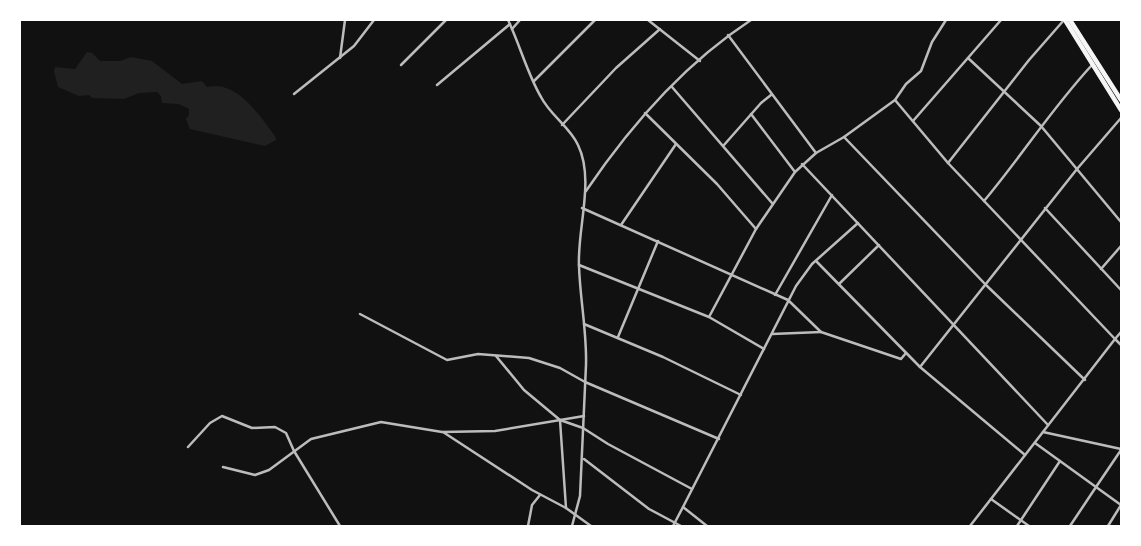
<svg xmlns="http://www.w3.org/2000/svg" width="1141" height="546" viewBox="0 0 1141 546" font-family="'Work Sans',sans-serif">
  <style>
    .green { fill: #202020 }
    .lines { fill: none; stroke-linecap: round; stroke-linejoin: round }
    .minor { stroke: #bcbcbc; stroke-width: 2.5 }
    .primary { stroke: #f5f5f5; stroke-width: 4.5 }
  </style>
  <rect width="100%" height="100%" fill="#111"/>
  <path class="green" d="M87,52L92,53L100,61H120L131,57L152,61L182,84L202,81L207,87C237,80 259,115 275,136L276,140L265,146L190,129L186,119L189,115V109L179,104L162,103L161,96L157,92L139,93L124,99L92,98L89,95L79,96L58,87L54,71L55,67L75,69Z"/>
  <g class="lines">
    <g class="minor">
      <path d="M508,20C520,45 527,73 541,97C550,115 570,127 578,145C595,180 577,229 579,266C580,299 587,332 586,365L580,496L572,526"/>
      <polyline points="648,20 700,61"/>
      <polyline points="512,29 520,20"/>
      <polyline points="728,35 816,153"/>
      <polyline points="340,58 345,20"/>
      <polyline points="968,58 1041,126 1121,222"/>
      <polyline points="401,65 446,20"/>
      <polyline points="534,81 595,20"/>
      <polyline points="437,85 510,24"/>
      <polyline points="672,87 772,203"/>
      <polyline points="294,94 354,46 374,20"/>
      <polyline points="895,100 948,163 1115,339 970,526"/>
      <polyline points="645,113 717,184 756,229"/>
      <polyline points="751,114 795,172"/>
      <polyline points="913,121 1001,20"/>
      <polyline points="562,125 616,68 660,29"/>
      <polyline points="844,137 986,285 1085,380"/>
      <polyline points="724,145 761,103 771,95"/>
      <polyline points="948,163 1029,60 1064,20"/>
      <polyline points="802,164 1048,425"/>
      <path d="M586,191C630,126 684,64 751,20"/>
      <path d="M984,201C1021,157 1052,108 1092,65"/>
      <polyline points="582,208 788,300 821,332 901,359 906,353"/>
      <polyline points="1045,208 1121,290"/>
      <polyline points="621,225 676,144"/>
      <polyline points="817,262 920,367 1025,455"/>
      <polyline points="579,265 709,317 764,349"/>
      <polyline points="1101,269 1121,246"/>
      <polyline points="839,284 879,245"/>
      <polyline points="775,295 832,195"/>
      <polyline points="360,314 447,360 478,354 529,358 560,368 585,382 719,439"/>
      <polyline points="709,317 756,229 795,172 816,153 844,137 895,100 906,84 921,71 932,42 946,20"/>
      <polyline points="584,324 663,357 741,395"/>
      <polyline points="1121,332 1115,339 1121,345"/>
      <polyline points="772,334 821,332"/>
      <polyline points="618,337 658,241"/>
      <polyline points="496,356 524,390 560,420 583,428 608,444 692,489"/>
      <polyline points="920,367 1077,169 1121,118"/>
      <polyline points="560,420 566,508"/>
      <polyline points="443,432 532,490 566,508 591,526"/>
      <polyline points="1043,432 1121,449"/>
      <polyline points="1035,443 1096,487 1070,526"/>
      <polyline points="188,447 210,423 222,416 252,428 275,427 286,433 294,451 340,526"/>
      <polyline points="584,459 649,509 681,526"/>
      <polyline points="223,467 255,475 269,470 311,439 381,422 442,432 495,431 584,416"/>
      <polyline points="991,499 1029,526"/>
      <polyline points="528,526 532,505 540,495"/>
      <polyline points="673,526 683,507"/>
      <polyline points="707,526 683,507 796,286 812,264 858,223"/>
      <polyline points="1017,526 1060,461"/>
      <polyline points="1108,526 1121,505 1096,487 1121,450"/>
    </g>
    <g class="primary">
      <polyline points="1065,20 1121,110"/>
      <polyline points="1070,20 1121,100"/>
    </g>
  </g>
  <rect width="1141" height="546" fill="none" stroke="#ffffff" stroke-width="42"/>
</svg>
